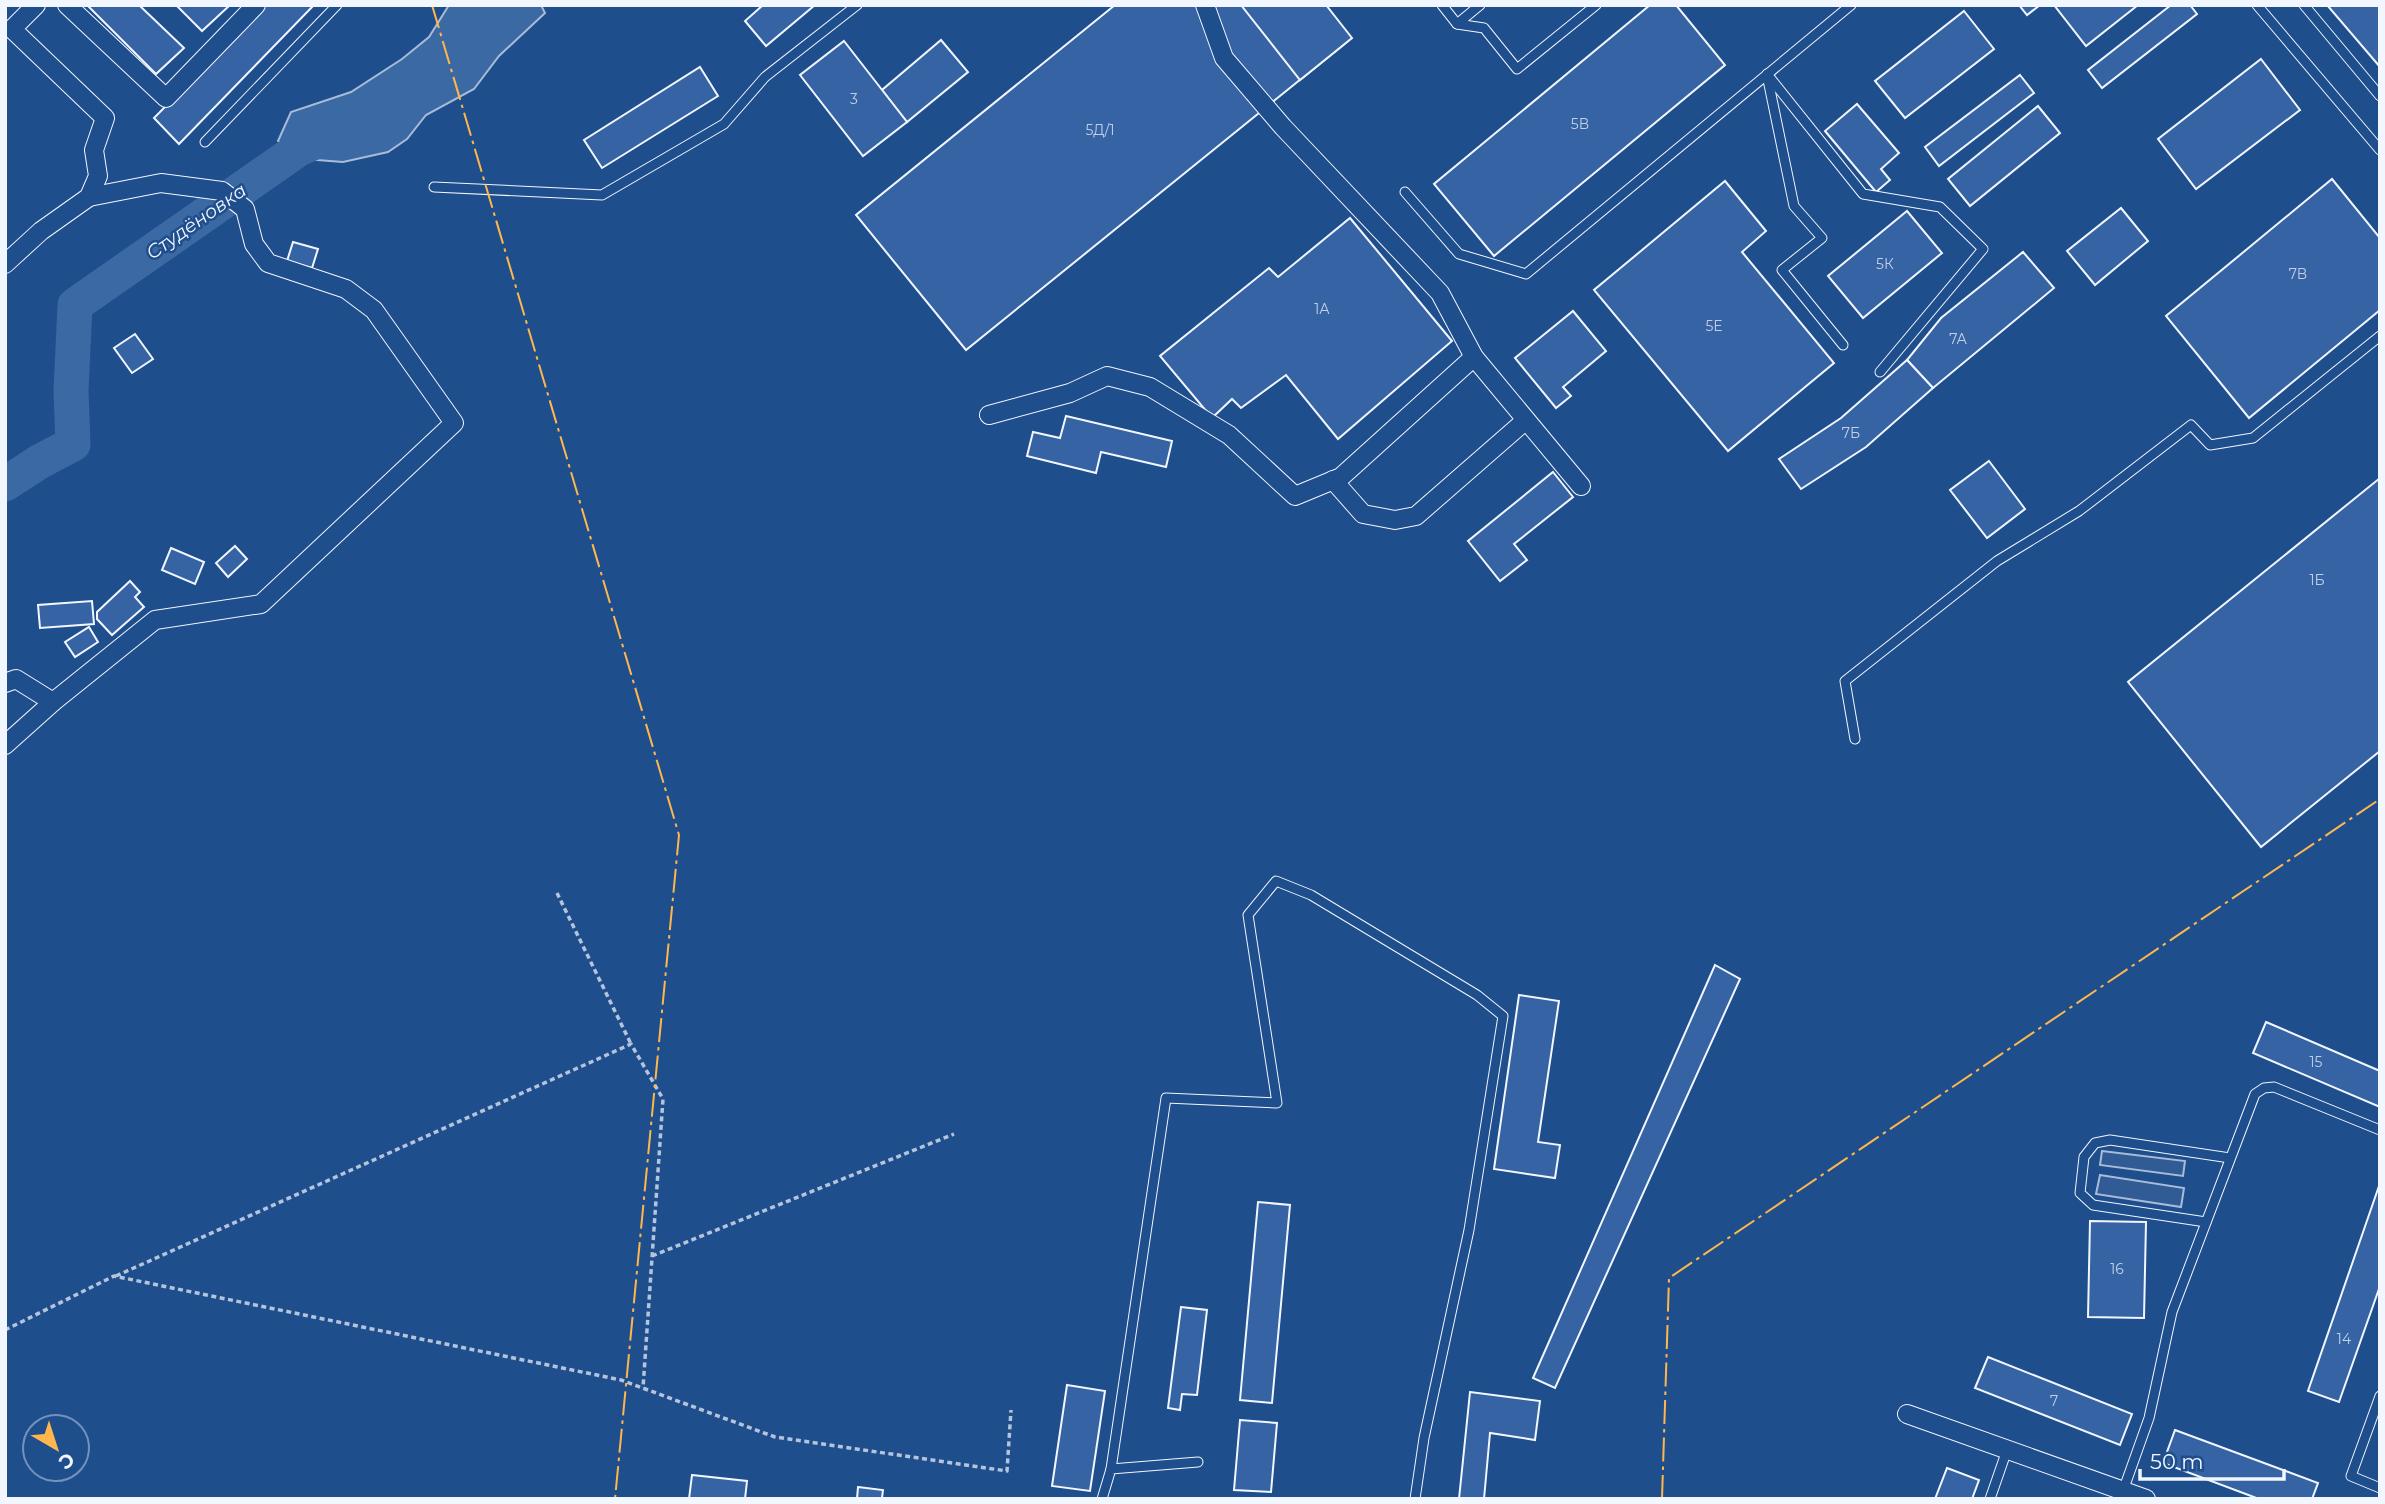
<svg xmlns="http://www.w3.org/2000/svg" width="2385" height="1504" viewBox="0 0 2385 1504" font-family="Montserrat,sans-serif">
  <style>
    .parking { fill: #305b95; stroke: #a8bbd7; stroke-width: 2 }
    .water { fill: #3b69a3; stroke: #a8bbd7; stroke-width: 2 }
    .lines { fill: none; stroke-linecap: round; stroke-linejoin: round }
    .river { stroke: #3b69a3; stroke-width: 35 }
    .building { fill: #3563a3; stroke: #f2f6ff; stroke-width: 2 }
    .lane-casing { stroke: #f2f6ff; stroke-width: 11 }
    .street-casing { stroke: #f2f6ff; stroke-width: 20 }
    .path { stroke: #b3c4dc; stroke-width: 3.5; stroke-dasharray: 5 3.5; stroke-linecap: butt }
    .lane { stroke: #1f4e8c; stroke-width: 9 }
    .street { stroke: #1f4e8c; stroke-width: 18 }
    .power { stroke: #ffb74d; stroke-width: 2; stroke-dasharray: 24 5 3.5 5; stroke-linecap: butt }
    .labels { text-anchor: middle; stroke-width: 5; stroke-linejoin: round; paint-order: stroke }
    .number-label { font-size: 14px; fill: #c3d1e8 }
    .water-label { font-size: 19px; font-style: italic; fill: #f2f6ff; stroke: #1f4e8c }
  </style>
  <rect width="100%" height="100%" fill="#1f4e8c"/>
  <g class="parking">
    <polygon points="2102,1151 2185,1161 2183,1176 2100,1165"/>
    <polygon points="2100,1175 2184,1188 2181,1207 2096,1194"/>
  </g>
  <polygon class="water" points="449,5 541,5 545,13 499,56 474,89 426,115 407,139 388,152 343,162 304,159 278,141 291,112 351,92 402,59 429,37"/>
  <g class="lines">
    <polyline class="river" points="5,484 39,462 73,444 71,391 75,305 299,149 338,132"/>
  </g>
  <g class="building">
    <polygon points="87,5 139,5 184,48 156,74"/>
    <polygon points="176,5 230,5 202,31"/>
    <polygon points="266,5 314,5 179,144 154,118"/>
    <polygon points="763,5 815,5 766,46 745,21"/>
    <polygon points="1115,5 1311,5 1343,45 966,350 856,215"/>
    <polygon points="1241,5 1326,5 1352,38 1300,80"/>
    <polygon points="1650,5 1676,5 1725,65 1494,256 1434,184"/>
    <polygon points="2019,5 2040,5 2027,15"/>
    <polygon points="2054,5 2138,5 2086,46"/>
    <polygon points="2171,5 2190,5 2197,14 2102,88 2088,70"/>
    <polygon points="2327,5 2380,5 2380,67"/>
    <polygon points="1964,11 1994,49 1905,118 1875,81"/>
    <polygon points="941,40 968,72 907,122 882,90"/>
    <polygon points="844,41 907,122 863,156 800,75"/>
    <polygon points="2261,59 2300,110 2196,189 2158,139"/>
    <polygon points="700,67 718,96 602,168 584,140"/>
    <polygon points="2020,75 2034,93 1939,166 1925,147"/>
    <polygon points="1857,104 1899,153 1881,169 1890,180 1876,192 1825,131"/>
    <polygon points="2038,106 2060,133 1970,206 1948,179"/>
    <polygon points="2332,179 2380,238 2380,310 2249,418 2166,316"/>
    <polygon points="1725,181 1766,231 1742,252 1834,363 1728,451 1594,290"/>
    <polygon points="2121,208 2148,241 2095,285 2067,251"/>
    <polygon points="1907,211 1942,253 1863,318 1828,276"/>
    <polygon points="1350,218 1452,341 1338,439 1286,375 1241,408 1232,399 1212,418 1160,356 1269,268 1278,277"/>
    <polygon points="293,242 318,249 312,268 287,261"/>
    <polygon points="2023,252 2054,288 1933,388 1907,360 1941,318"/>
    <polygon points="1573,311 1606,351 1563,387 1571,396 1556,408 1515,358"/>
    <polygon points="135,334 153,359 132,373 114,348"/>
    <polygon points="1907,360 1933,388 1866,447 1801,489 1779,459 1841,418"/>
    <polygon points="1066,416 1172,441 1166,467 1101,452 1096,473 1027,456 1033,432 1060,438"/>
    <polygon points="1989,461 2025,509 1987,538 1950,490"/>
    <polygon points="1553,472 1573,497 1514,544 1527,560 1500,581 1468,541"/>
    <polygon points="2380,478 2380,751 2261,847 2128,682"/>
    <polygon points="235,546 247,559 228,577 216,563"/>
    <polygon points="171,548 204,562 195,584 162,570"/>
    <polygon points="130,581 140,592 135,597 144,607 112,635 97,619 97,612"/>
    <polygon points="92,601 94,624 40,628 38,605"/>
    <polygon points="89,627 98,642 75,657 65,642"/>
    <polygon points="1715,965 1740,979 1555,1388 1533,1378"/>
    <polygon points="1519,995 1559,1001 1538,1142 1560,1145 1555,1178 1494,1169"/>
    <polygon points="2266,1022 2380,1071 2380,1107 2253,1053"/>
    <polygon points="2379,1186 2380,1286 2339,1402 2308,1391"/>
    <polygon points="1258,1202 1290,1205 1272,1403 1240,1400"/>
    <polygon points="2090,1221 2146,1222 2144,1318 2088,1317"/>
    <polygon points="1181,1307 1207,1310 1197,1395 1182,1394 1180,1410 1168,1408"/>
    <polygon points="1988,1357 2132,1414 2120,1445 1975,1388"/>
    <polygon points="1067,1385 1105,1391 1090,1491 1052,1486"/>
    <polygon points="1470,1392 1540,1401 1535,1440 1490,1433 1484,1499 1459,1499"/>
    <polygon points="1240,1420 1277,1423 1271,1492 1234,1490"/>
    <polygon points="2175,1430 2318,1483 2312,1499 2259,1499 2163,1463"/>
    <polygon points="1947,1468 1979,1480 1972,1499 1935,1499"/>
    <polygon points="692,1475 747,1481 745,1499 689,1499"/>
    <polygon points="858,1487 883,1490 882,1498 888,1499 857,1499"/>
  </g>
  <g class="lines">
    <g class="lane-casing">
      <g id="lane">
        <polyline points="1442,5 1457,24 1484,28 1517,69 1596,5"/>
        <polyline points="2257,5 2380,150"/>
        <polyline points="2304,5 2380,96"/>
        <polyline points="1457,24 1480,5"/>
        <polyline points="1767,74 1863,194 1940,207 1983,249 1880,372"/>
        <polyline points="1767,75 1794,206 1822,238 1782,270 1843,345"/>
        <polyline points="205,142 337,5"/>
        <polyline points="434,187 602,195 724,124 765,77 857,5"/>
        <polyline points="1405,192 1459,254 1526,274 1851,5"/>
        <polyline points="1855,739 1845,681 1997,561 2079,511 2191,425 2210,445 2253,438 2380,336"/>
        <polyline points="2206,1222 2093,1205 2080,1193 2084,1157 2095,1143 2110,1140 2230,1158"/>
        <polyline points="2380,1396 2351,1476 2380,1488"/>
        <polyline points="1111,1469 1166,1098 1277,1103 1248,915 1276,881 1311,895 1477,995 1503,1016 1469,1230 1424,1438 1415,1499"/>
        <polyline points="2123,1491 2149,1418 2172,1312 2255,1094 2264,1088 2274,1087 2380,1130"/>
        <polyline points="1102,1499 1111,1469 1198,1462"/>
        <polyline points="1990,1499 2007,1450"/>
      </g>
    </g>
    <g class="street-casing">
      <g id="street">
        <polyline points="67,5 166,98 256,5"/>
        <polyline points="1205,5 1224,58 1283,127 1440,293 1474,357 1581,486"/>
        <polyline points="5,264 41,231 89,197 98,176 94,150 105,118 12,29 36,5"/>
        <polyline points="989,415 1070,393 1107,376 1150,387 1229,435 1295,496 1341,477 1474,357"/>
        <polyline points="1333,480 1363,514 1395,520 1416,516 1526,420"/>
        <polyline points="5,683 16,679 53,702"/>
        <polyline points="5,745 53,702 155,620 261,604 454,423 374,310 346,289 268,263 254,244 245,209 222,191 161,183 89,197"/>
        <polyline points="1907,1414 2146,1499"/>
      </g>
    </g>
    <g class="path">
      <polyline points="557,893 631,1044"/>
      <polyline points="652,1256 954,1134"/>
      <polyline points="116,1276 631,1044 663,1099 643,1388"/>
      <polyline points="5,1330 114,1276 621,1380 775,1437 1007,1471 1011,1410"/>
    </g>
    <use href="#lane" class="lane"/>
    <use href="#street" class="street"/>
    <g class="power">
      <polyline points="432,5 679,835 615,1499"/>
      <polyline points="1662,1499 1669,1278 2380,799"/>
    </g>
  </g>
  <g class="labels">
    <g class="number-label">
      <text x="854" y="104">3</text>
      <text x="1580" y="129">5В</text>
      <text x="1100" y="135">5Д/1</text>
      <text x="1885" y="269">5К</text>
      <text x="2298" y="279">7В</text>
      <text x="1322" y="314">1А</text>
      <text x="1714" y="331">5Е</text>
      <text x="1958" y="344">7А</text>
      <text x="1851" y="438">7Б</text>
      <text x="2317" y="585">1Б</text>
      <text x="2316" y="1067">15</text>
      <text x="2117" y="1274">16</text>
      <text x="2344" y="1344">14</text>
      <text x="2054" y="1406">7</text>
    </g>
    <g class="water-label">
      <text transform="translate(196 221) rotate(-35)" y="7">Студёновка</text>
    </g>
  </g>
  <rect width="2385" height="1504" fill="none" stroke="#f2f6ff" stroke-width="14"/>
  <g transform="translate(56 1448) rotate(141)"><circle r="33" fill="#1f4e8c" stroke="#7391ba" stroke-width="2"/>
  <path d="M0-5L12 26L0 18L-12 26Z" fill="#ffb74d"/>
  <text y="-10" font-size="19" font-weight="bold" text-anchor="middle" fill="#f2f6ff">С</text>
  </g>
  <path d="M2140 1469v10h144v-10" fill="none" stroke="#f2f6ff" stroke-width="3.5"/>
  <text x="2150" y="1469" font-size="21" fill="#f2f6ff" stroke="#1f4e8c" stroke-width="5" paint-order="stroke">50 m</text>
</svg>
